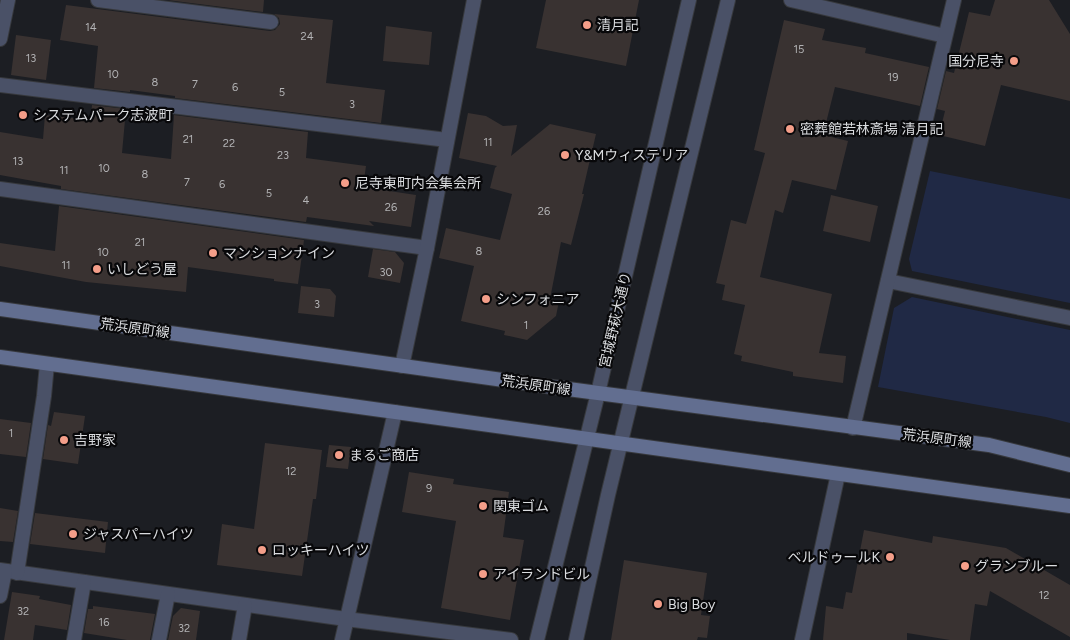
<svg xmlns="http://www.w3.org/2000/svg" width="1070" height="640" viewBox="0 0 1070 640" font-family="Figtree,'Noto Sans JP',sans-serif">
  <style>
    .green { fill: #202945 }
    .building { fill: #393231 }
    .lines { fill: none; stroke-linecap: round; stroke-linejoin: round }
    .minor-casing { stroke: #37393d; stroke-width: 16 }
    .tertiary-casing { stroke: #37393d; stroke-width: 16 }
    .secondary-casing { stroke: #37393d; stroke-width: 16 }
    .minor { stroke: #4a5167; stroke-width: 14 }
    .tertiary { stroke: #4a5167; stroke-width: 14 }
    .secondary { stroke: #626e90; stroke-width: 14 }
    .poi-dot { fill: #f49e89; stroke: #08080a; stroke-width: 2 }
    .labels { text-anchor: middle; stroke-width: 4.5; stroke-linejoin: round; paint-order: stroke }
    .number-label { font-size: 11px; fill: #b2b2b4 }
    .poi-label { font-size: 14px; fill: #dadcdf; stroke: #08080a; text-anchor: start }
    .street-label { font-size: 14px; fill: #dadcdf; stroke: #08080a }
  </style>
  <rect width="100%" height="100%" fill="#1c1e23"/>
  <g class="green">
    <polygon points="930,171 1070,199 1070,303 912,271 909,259"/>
    <polygon points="912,297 1070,330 1070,423 1046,417 878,387 894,308"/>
  </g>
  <g class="building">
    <polygon points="167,0 264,0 263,12"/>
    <polygon points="546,0 639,0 626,66 536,48"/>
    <polygon points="995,0 1049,0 1070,34 1070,101 1001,85 985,146 939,135 945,111 937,109 946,71 954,73 969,12 990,16"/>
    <polygon points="66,5 270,31 275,30 280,24 279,18 274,14 333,20 326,83 385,90 381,123 175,98 175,96 130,90 130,92 94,88 98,46 60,40"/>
    <polygon points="784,20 825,29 822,40 866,48 865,53 929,67 920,106 835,87 823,135 848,141 836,190 792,180 783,213 775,210 760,277 832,294 819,353 846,356 843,383 793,376 793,372 741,361 742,356 734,354 745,305 722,300 725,285 716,283 731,220 746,224 748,217 765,153 754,150"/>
    <polygon points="386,26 432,32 429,65 383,61"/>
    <polygon points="16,35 51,40 46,80 11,75"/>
    <polygon points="92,105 126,109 122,153 171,159 174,115 308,132 306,158 366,166 363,187 416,195 411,227 369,221 374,226 307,217 306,222 61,189 61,186 0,175 0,132 43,139 45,115 89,120 90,115 91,116"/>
    <polygon points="468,113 486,116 503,126 517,125 511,156 550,124 596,134 582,194 584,194 571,245 561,242 550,299 559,301 556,316 527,340 504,335 505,331 461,321 474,266 439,258 446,228 500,240 512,194 490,188 495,168 497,166 459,158"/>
    <polygon points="831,195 878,206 870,242 823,231"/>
    <polygon points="59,206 304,240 298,284 274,281 274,279 188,267 186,292 86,282 0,266 0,243 55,251"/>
    <polygon points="373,249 395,252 404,263 400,283 368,277"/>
    <polygon points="301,286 330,289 336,296 334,317 298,313"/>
    <polygon points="54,412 85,416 78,464 43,459 48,425 51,426"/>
    <polygon points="0,419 31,423 26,457 0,454"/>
    <polygon points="265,443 322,450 316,499 313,499 302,576 217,565 222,524 254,529"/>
    <polygon points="329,445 351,447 348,469 326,467"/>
    <polygon points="409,472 454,479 453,484 509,492 503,537 524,540 510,620 441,608 456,521 402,512"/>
    <polygon points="0,508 18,511 13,542 0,541"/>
    <polygon points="35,513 108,522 105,553 30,544"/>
    <polygon points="864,530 932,543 933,536 1006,548 1070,585 1070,637 990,591 987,606 975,604 970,640 950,640 907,633 907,640 823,640 826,606 843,609 846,592 852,593"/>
    <polygon points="624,560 707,573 701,615 710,616 707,638 698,637 697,640 611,640"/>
    <polygon points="12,592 40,596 39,599 71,605 67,630 35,625 33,640 4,640"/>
    <polygon points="93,606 155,614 150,640 127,640 84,633 88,609 93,609"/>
    <polygon points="181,608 200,611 196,640 168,640 173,616"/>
  </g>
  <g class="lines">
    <g class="minor-casing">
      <g id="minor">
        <polyline points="98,0 271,22"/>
        <polyline points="791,0 945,36"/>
        <polyline points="0,39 8,0"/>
        <polyline points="0,85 447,140"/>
        <polyline points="0,189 427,248"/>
        <polyline points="888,281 1070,318"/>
        <polyline points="402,366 427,248 474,0"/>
        <polyline points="853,428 954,0"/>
        <polyline points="0,570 346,619 511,640"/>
        <polyline points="17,573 44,396 47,364"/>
        <polyline points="0,596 5,571"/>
        <polyline points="74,640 84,582"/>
        <polyline points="159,640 168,594"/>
        <polyline points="239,640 245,605"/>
        <polyline points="342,640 395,412"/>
        <polyline points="802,640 838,474"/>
      </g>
    </g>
    <g class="tertiary-casing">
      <g id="tertiary">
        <polyline points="537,640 598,393 689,0"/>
        <polyline points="576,640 608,495 728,0"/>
      </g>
    </g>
    <g class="secondary-casing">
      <g id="secondary">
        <polyline points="0,309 538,385 989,445 1070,465"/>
        <polyline points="0,357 1070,506"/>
      </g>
    </g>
    <use href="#minor" class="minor"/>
    <use href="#tertiary" class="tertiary"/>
    <use href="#secondary" class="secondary"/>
  </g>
  <g class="poi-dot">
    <circle cx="587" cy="25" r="5"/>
    <circle cx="1014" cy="61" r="5"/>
    <circle cx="23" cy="115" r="5"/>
    <circle cx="790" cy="129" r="5"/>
    <circle cx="565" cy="155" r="5"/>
    <circle cx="345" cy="183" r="5"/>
    <circle cx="213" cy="253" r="5"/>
    <circle cx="97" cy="269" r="5"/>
    <circle cx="486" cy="299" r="5"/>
    <circle cx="64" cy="440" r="5"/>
    <circle cx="339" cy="455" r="5"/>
    <circle cx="483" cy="506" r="5"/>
    <circle cx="73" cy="534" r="5"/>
    <circle cx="262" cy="550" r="5"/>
    <circle cx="890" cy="557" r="5"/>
    <circle cx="965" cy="566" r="5"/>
    <circle cx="483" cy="574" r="5"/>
    <circle cx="658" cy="604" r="5"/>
  </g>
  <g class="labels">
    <g class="number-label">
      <text x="91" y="31">14</text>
      <text x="307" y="40">24</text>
      <text x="799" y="53">15</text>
      <text x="31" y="62">13</text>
      <text x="113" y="78">10</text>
      <text x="893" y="81">19</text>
      <text x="155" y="86">8</text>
      <text x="195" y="88">7</text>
      <text x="235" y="91">6</text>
      <text x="282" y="96">5</text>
      <text x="352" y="108">3</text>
      <text x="188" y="143">21</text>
      <text x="488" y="146">11</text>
      <text x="229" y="147">22</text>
      <text x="283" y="159">23</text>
      <text x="18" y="165">13</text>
      <text x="104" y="172">10</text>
      <text x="64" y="174">11</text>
      <text x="145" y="178">8</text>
      <text x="187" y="186">7</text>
      <text x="222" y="188">6</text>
      <text x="269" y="197">5</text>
      <text x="306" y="204">4</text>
      <text x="391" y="211">26</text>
      <text x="544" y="215">26</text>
      <text x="140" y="246">21</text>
      <text x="479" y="255">8</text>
      <text x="103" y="256">10</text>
      <text x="66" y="269">11</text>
      <text x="386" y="276">30</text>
      <text x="317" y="308">3</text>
      <text x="526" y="329">1</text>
      <text x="11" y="437">1</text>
      <text x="291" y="475">12</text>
      <text x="429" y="492">9</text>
      <text x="1044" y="599">12</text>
      <text x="23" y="615">32</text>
      <text x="104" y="626">16</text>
      <text x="184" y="632">32</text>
    </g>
    <g class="poi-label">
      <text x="597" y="30">清月記</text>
      <text x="1004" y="66" text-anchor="end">国分尼寺</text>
      <text x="33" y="120">システムパーク志波町</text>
      <text x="800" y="134">密葬館若林斎場 清月記</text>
      <text x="575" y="160">Y&amp;Mウィステリア</text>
      <text x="355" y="188">尼寺東町内会集会所</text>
      <text x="223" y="258">マンションナイン</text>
      <text x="107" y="274">いしどう屋</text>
      <text x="496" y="304">シンフォニア</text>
      <text x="74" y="445">吉野家</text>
      <text x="349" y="460">まるご商店</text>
      <text x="493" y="511">関東ゴム</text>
      <text x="83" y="539">ジャスパーハイツ</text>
      <text x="272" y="555">ロッキーハイツ</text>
      <text x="880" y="562" text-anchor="end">ベルドゥールK</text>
      <text x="975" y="571">グランブルー</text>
      <text x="493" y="579">アイランドビル</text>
      <text x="668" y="609">Big Boy</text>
    </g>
    <g class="street-label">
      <text transform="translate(615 320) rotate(-77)" y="5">宮城野萩大通り</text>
      <text transform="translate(135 328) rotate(8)" y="5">荒浜原町線</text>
      <text transform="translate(536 385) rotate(8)" y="5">荒浜原町線</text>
      <text transform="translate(937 438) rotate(7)" y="5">荒浜原町線</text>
    </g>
  </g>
</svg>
